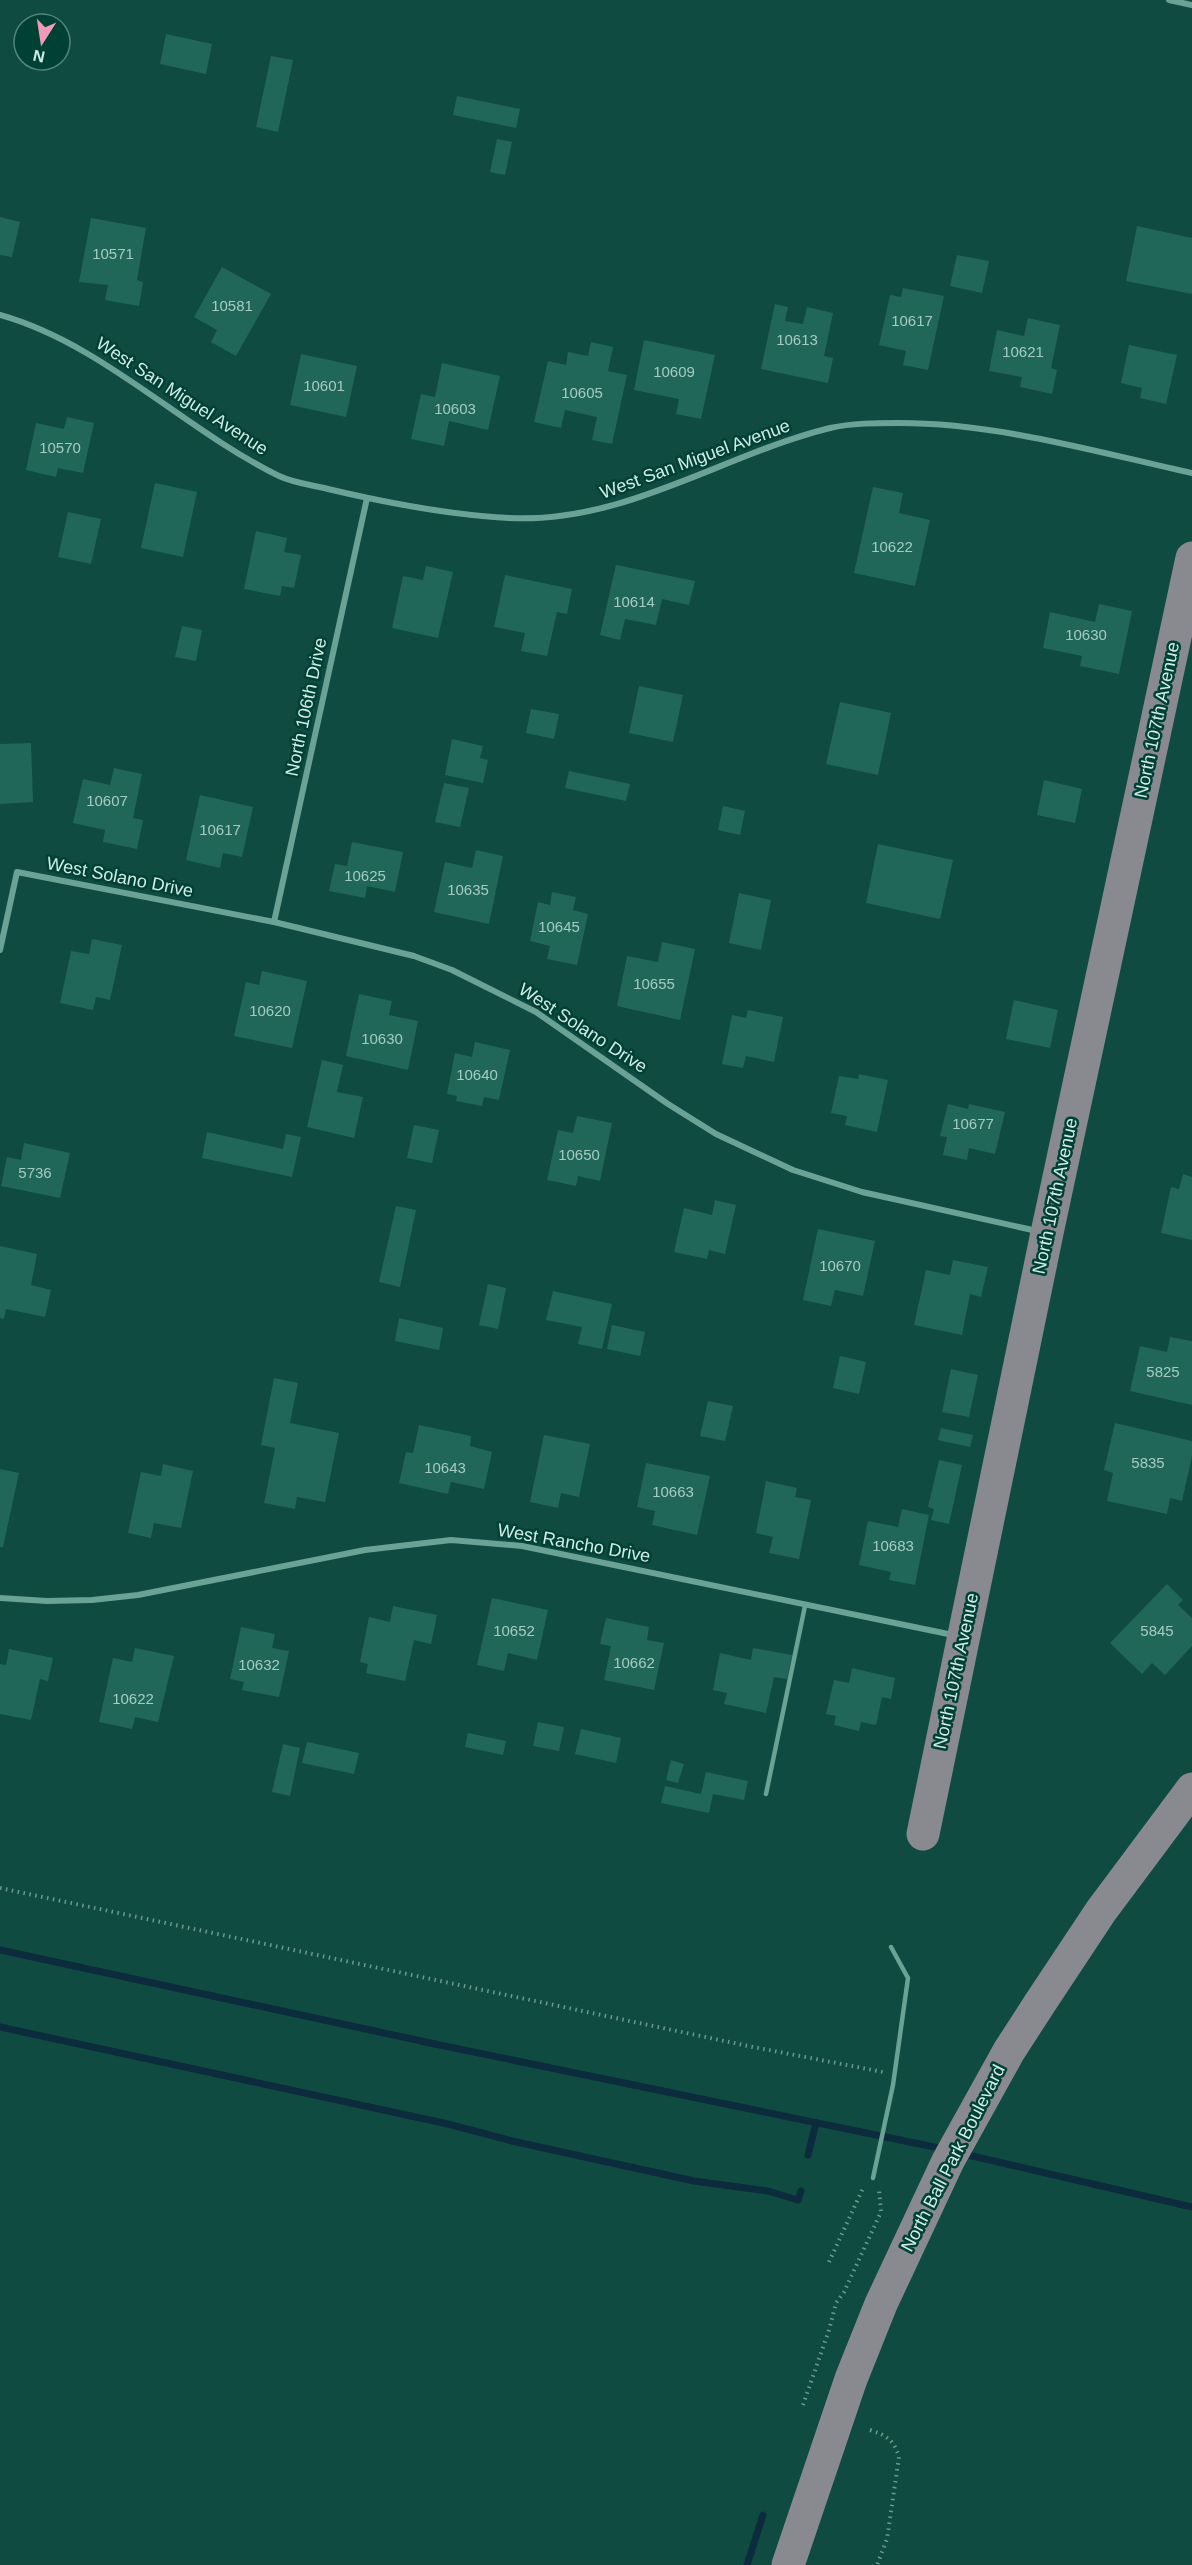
<svg xmlns="http://www.w3.org/2000/svg" width="1192" height="2565" viewBox="0 0 1192 2565" font-family="Arial,sans-serif">
  <style>
    .lines { fill: none; stroke-linecap: round; stroke-linejoin: round }
    .stream { stroke: #0c2b3d; stroke-width: 7 }
    .building { fill: #216759 }
    .path { stroke: #6c9990; stroke-width: 4; stroke-dasharray: 1.5 4.5; stroke-linecap: butt }
    .lane { stroke: #6aa295; stroke-width: 4.5 }
    .street { stroke: #6aa295; stroke-width: 6 }
    .secondary { stroke: #888a90; stroke-width: 33 }
    .labels { text-anchor: middle; stroke-width: 5; stroke-linejoin: round; paint-order: stroke }
    .number-label { font-size: 15px; fill: #a4cbc2 }
    .street-label { font-size: 18px; fill: #d0ece5; stroke: #004136 }
  </style>
  <rect width="100%" height="100%" fill="#0f4b40"/>
  <g class="lines">
    <g class="stream">
      <polyline points="0,1950 435,2044 944,2149"/>
      <polyline points="0,2027 448,2124 512,2141 694,2181 768,2191 798,2200 801,2191"/>
      <polyline points="964,2154 1192,2207"/>
      <polyline points="808,2155 816,2123"/>
      <polyline points="747,2565 763,2515"/>
    </g>
  </g>
  <g class="building">
    <polygon points="166,34 212,44 206,74 160,64"/>
    <polygon points="271,56 293,60 278,132 256,127"/>
    <polygon points="457,96 520,109 516,128 453,115"/>
    <polygon points="497,139 512,142 505,175 490,172"/>
    <polygon points="0,217 20,222 12,257 0,255"/>
    <polygon points="91,218 146,228 137,280 143,282 139,306 105,300 108,285 79,282"/>
    <polygon points="1137,226 1192,238 1192,294 1126,281"/>
    <polygon points="957,255 989,261 982,293 950,286"/>
    <polygon points="222,267 271,294 236,356 211,342 217,330 194,317"/>
    <polygon points="903,288 944,296 928,370 903,365 906,351 879,345 890,295 901,297"/>
    <polygon points="775,304 788,307 785,321 803,324 807,307 833,313 824,356 833,358 828,383 761,369"/>
    <polygon points="1028,318 1060,325 1051,368 1057,370 1052,394 1020,387 1022,377 989,371 997,330 1024,336"/>
    <polygon points="644,340 715,355 701,419 676,414 679,399 634,390"/>
    <polygon points="591,342 613,347 608,371 627,375 612,444 592,440 597,417 565,410 561,428 534,422 548,361 566,365 568,352 588,356"/>
    <polygon points="1129,345 1177,355 1166,404 1140,398 1142,388 1121,383"/>
    <polygon points="301,354 357,366 346,417 290,405"/>
    <polygon points="442,363 500,376 488,430 449,421 444,446 411,439 421,394 435,397"/>
    <polygon points="67,417 94,423 83,473 58,468 56,477 26,470 36,423 64,429"/>
    <polygon points="155,483 197,492 183,557 141,548"/>
    <polygon points="873,487 903,493 899,513 930,520 915,586 854,573"/>
    <polygon points="68,512 101,519 91,564 58,557"/>
    <polygon points="256,531 287,538 284,552 301,555 294,588 282,586 280,596 244,589"/>
    <polygon points="616,565 695,581 689,605 662,599 656,625 625,619 620,640 600,635"/>
    <polygon points="426,566 453,572 438,638 392,628 403,576 423,580"/>
    <polygon points="505,575 572,589 567,614 557,612 547,656 521,651 525,633 494,627"/>
    <polygon points="1099,604 1132,611 1119,674 1080,666 1082,656 1043,648 1050,612 1095,622"/>
    <polygon points="182,626 202,630 196,661 175,657"/>
    <polygon points="639,686 683,695 673,742 629,733"/>
    <polygon points="840,702 891,713 878,775 826,764"/>
    <polygon points="531,709 559,714 554,739 526,733"/>
    <polygon points="452,739 483,746 480,758 488,760 483,783 445,775"/>
    <polygon points="31,743 33,802 0,804 0,744"/>
    <polygon points="114,768 142,774 133,818 143,820 137,849 103,842 105,830 73,823 83,779 110,785"/>
    <polygon points="569,771 630,784 626,801 565,788"/>
    <polygon points="1044,780 1082,789 1075,823 1037,815"/>
    <polygon points="444,783 469,788 460,827 435,822"/>
    <polygon points="200,795 253,807 242,857 223,853 220,868 186,860"/>
    <polygon points="723,806 745,811 740,835 718,830"/>
    <polygon points="352,842 403,852 395,892 367,886 365,898 329,891 335,864 347,866"/>
    <polygon points="878,844 953,860 940,919 866,903"/>
    <polygon points="476,850 503,856 489,924 434,912 445,862 472,868"/>
    <polygon points="552,892 576,897 573,910 588,914 577,965 547,959 550,946 530,941 538,902 550,905"/>
    <polygon points="739,893 771,900 761,950 729,943"/>
    <polygon points="92,939 122,945 110,1000 96,997 93,1010 60,1003 71,951 89,954"/>
    <polygon points="662,942 695,949 680,1020 617,1006 627,956 658,962"/>
    <polygon points="262,971 307,981 292,1048 234,1036 246,982 259,985"/>
    <polygon points="359,994 392,1001 389,1015 418,1021 408,1070 346,1056"/>
    <polygon points="1014,1000 1058,1010 1050,1048 1006,1039"/>
    <polygon points="748,1010 783,1017 774,1062 746,1056 743,1068 722,1064 732,1015 746,1018"/>
    <polygon points="475,1042 510,1050 499,1100 484,1097 482,1106 456,1101 457,1096 447,1094 455,1053 472,1057"/>
    <polygon points="322,1060 343,1065 337,1092 363,1097 354,1138 307,1127"/>
    <polygon points="859,1074 888,1080 877,1132 845,1125 847,1116 831,1113 839,1076 858,1079"/>
    <polygon points="948,1104 968,1109 969,1104 1005,1112 995,1154 969,1148 967,1160 943,1155 947,1137 940,1136"/>
    <polygon points="577,1116 612,1123 600,1181 578,1176 576,1186 547,1180 558,1130 573,1133"/>
    <polygon points="414,1125 439,1130 432,1163 407,1158"/>
    <polygon points="207,1132 283,1149 286,1134 301,1137 292,1177 202,1158"/>
    <polygon points="24,1143 70,1153 60,1198 1,1186 7,1157 21,1160"/>
    <polygon points="1183,1174 1192,1177 1192,1240 1161,1233 1171,1187 1179,1189"/>
    <polygon points="715,1200 736,1205 725,1254 709,1250 707,1259 674,1252 684,1208 712,1215"/>
    <polygon points="396,1206 416,1210 400,1287 379,1282"/>
    <polygon points="818,1229 875,1241 863,1296 835,1290 831,1306 803,1300"/>
    <polygon points="0,1246 37,1254 31,1285 51,1290 45,1317 6,1309 4,1319 0,1318"/>
    <polygon points="953,1260 988,1267 981,1297 970,1294 962,1335 914,1325 926,1270 950,1275"/>
    <polygon points="488,1284 506,1288 498,1329 479,1325"/>
    <polygon points="553,1291 612,1304 602,1349 578,1344 582,1327 546,1320"/>
    <polygon points="399,1318 443,1328 439,1350 395,1341"/>
    <polygon points="612,1325 645,1332 640,1356 607,1349"/>
    <polygon points="1170,1337 1192,1341 1192,1405 1130,1391 1140,1346 1167,1352"/>
    <polygon points="840,1356 866,1362 859,1394 833,1388"/>
    <polygon points="951,1369 978,1375 969,1417 942,1412"/>
    <polygon points="274,1378 298,1383 290,1423 339,1433 325,1502 297,1497 295,1509 264,1503 275,1448 261,1445"/>
    <polygon points="708,1401 733,1406 725,1441 700,1436"/>
    <polygon points="1115,1423 1192,1441 1192,1456 1182,1501 1170,1498 1167,1514 1107,1501 1113,1473 1104,1470"/>
    <polygon points="419,1425 471,1436 470,1446 492,1452 484,1489 451,1482 448,1494 399,1483 406,1452 413,1453"/>
    <polygon points="941,1428 973,1435 970,1447 938,1440"/>
    <polygon points="544,1435 590,1444 579,1497 561,1493 558,1508 530,1502"/>
    <polygon points="939,1460 962,1465 949,1524 931,1520 934,1509 928,1507"/>
    <polygon points="646,1463 710,1476 697,1535 652,1525 655,1511 637,1507"/>
    <polygon points="163,1464 193,1471 181,1528 154,1523 151,1538 128,1533 141,1472 161,1476"/>
    <polygon points="0,1469 19,1473 3,1547 0,1547"/>
    <polygon points="766,1481 797,1488 795,1497 811,1500 799,1559 769,1553 773,1537 756,1533"/>
    <polygon points="902,1509 929,1515 915,1585 889,1580 891,1572 859,1565 868,1521 898,1527"/>
    <polygon points="1167,1584 1183,1600 1178,1605 1192,1618 1192,1646 1165,1675 1152,1663 1142,1674 1110,1643"/>
    <polygon points="492,1598 548,1610 537,1660 508,1653 504,1671 477,1665"/>
    <polygon points="393,1606 437,1615 431,1644 414,1640 405,1681 366,1673 368,1664 360,1662 369,1617 390,1622"/>
    <polygon points="606,1618 649,1627 647,1640 664,1643 654,1690 604,1680 611,1646 600,1644"/>
    <polygon points="241,1627 275,1634 272,1648 289,1651 279,1697 242,1690 244,1682 230,1679"/>
    <polygon points="135,1648 174,1656 158,1722 135,1717 132,1729 99,1722 113,1658 132,1662"/>
    <polygon points="753,1648 792,1655 787,1679 774,1677 766,1713 724,1704 727,1693 713,1690 720,1653 751,1660"/>
    <polygon points="9,1649 53,1658 48,1681 40,1679 31,1720 0,1714 0,1664 6,1665"/>
    <polygon points="852,1668 895,1678 891,1699 882,1697 876,1725 861,1722 859,1731 834,1725 836,1716 826,1714 834,1680 849,1683"/>
    <polygon points="538,1722 564,1727 559,1751 533,1746"/>
    <polygon points="581,1729 621,1738 616,1763 575,1754"/>
    <polygon points="468,1733 506,1741 503,1755 465,1747"/>
    <polygon points="307,1742 359,1753 354,1774 302,1763"/>
    <polygon points="283,1744 300,1748 290,1796 272,1792"/>
    <polygon points="671,1760 684,1764 678,1783 666,1780"/>
    <polygon points="706,1772 748,1781 744,1800 713,1794 709,1813 661,1803 665,1786 701,1794"/>
  </g>
  <g class="lines">
    <g class="path">
      <polyline points="0,1888 748,2046 883,2072"/>
      <polyline points="829,2262 864,2186"/>
      <polyline points="803,2405 829,2330 836,2303 844,2292 881,2212 879,2189"/>
      <path d="M870,2430C886,2435 894,2440 899,2457L887,2539L877,2565"/>
    </g>
    <g class="lane">
      <polyline points="766,1794 805,1606"/>
      <polyline points="873,2178 893,2085 908,1978 891,1947"/>
    </g>
    <g class="street">
      <polyline points="1169,0 1192,5"/>
      <path d="M0,315C103,344 183,429 279,476C294,483 312,485 328,489C387,503 448,515 509,518C625,524 721,455 830,428C852,423 876,423 899,423C998,423 1096,452 1192,473"/>
      <polyline points="274,922 367,498"/>
      <polyline points="0,950 17,872 274,922 414,956 452,970 536,1012 668,1104 716,1134 793,1170 862,1192 1037,1231"/>
      <polyline points="0,1598 47,1601 92,1600 138,1595 365,1550 451,1540 522,1546 953,1635"/>
    </g>
    <g class="secondary">
      <polyline points="923,1834 1047,1233 1192,558"/>
      <polyline points="788,2565 851,2379 881,2304 948,2161 1009,2051 1040,2003 1101,1911 1192,1789"/>
    </g>
  </g>
  <g class="labels">
    <g class="number-label">
      <text x="113" y="259">10571</text>
      <text x="232" y="311">10581</text>
      <text x="912" y="326">10617</text>
      <text x="797" y="345">10613</text>
      <text x="1023" y="357">10621</text>
      <text x="674" y="377">10609</text>
      <text x="324" y="391">10601</text>
      <text x="582" y="398">10605</text>
      <text x="455" y="414">10603</text>
      <text x="60" y="453">10570</text>
      <text x="892" y="552">10622</text>
      <text x="634" y="607">10614</text>
      <text x="1086" y="640">10630</text>
      <text x="107" y="806">10607</text>
      <text x="220" y="835">10617</text>
      <text x="365" y="881">10625</text>
      <text x="468" y="895">10635</text>
      <text x="559" y="932">10645</text>
      <text x="654" y="989">10655</text>
      <text x="270" y="1016">10620</text>
      <text x="382" y="1044">10630</text>
      <text x="477" y="1080">10640</text>
      <text x="973" y="1129">10677</text>
      <text x="579" y="1160">10650</text>
      <text x="35" y="1178">5736</text>
      <text x="840" y="1271">10670</text>
      <text x="1163" y="1377">5825</text>
      <text x="1148" y="1468">5835</text>
      <text x="445" y="1473">10643</text>
      <text x="673" y="1497">10663</text>
      <text x="893" y="1551">10683</text>
      <text x="514" y="1636">10652</text>
      <text x="1157" y="1636">5845</text>
      <text x="634" y="1668">10662</text>
      <text x="259" y="1670">10632</text>
      <text x="133" y="1704">10622</text>
    </g>
    <g class="street-label">
      <text transform="translate(182 396) rotate(33)" y="6">West San Miguel Avenue</text>
      <text transform="translate(695 459) rotate(-20)" y="6">West San Miguel Avenue</text>
      <text transform="translate(306 707) rotate(-78)" y="6">North 106th Drive</text>
      <text transform="translate(1157 720) rotate(-78)" y="6">North 107th Avenue</text>
      <text transform="translate(120 877) rotate(11)" y="6">West Solano Drive</text>
      <text transform="translate(583 1028) rotate(33)" y="6">West Solano Drive</text>
      <text transform="translate(1055 1196) rotate(-78)" y="6">North 107th Avenue</text>
      <text transform="translate(574 1543) rotate(10)" y="6">West Rancho Drive</text>
      <text transform="translate(956 1671) rotate(-78)" y="6">North 107th Avenue</text>
      <text transform="translate(953 2158) rotate(-63)" y="6">North Ball Park Boulevard</text>
    </g>
  </g>
  <g transform="translate(42 42) rotate(192)"><circle r="28" fill="#004136" stroke="#53857c" stroke-width="1.5"/>
  <path d="M0-4.5L10 22L0 15L-10 22Z" fill="#ef9ab8"/>
  <text y="-9" font-size="16" font-weight="bold" text-anchor="middle" fill="#d0ece5">N</text>
  </g>
</svg>
